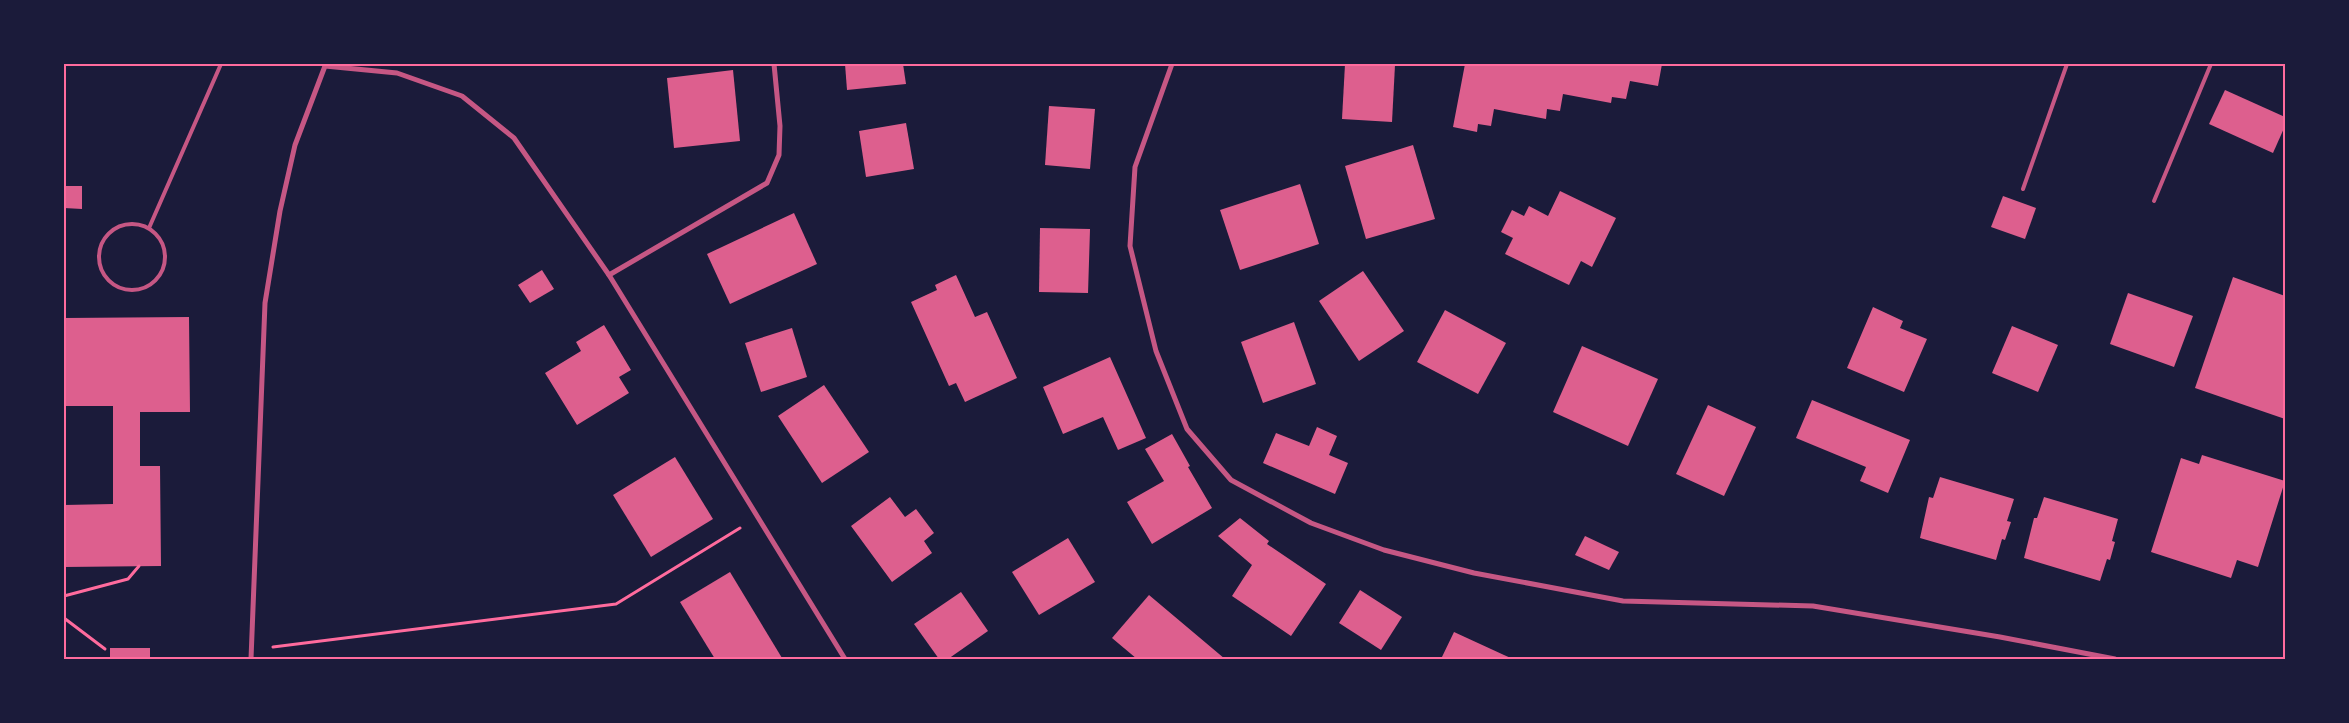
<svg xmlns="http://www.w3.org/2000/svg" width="2349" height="723" viewBox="0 0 2349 723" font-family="'Archivo Narrow',sans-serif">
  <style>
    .building { fill: #dd5f8e }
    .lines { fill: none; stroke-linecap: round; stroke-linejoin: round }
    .path { stroke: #ff6b9d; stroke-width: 3 }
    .service { stroke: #c65784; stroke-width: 4 }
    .minor { stroke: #c65784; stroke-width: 5 }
    .neatline { fill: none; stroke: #ff6b9d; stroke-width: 2 }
  </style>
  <rect width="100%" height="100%" fill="#1b1b3a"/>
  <g class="building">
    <polygon points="845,64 903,64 906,84 847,90"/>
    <polygon points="1039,64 1088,64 1088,65 1039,66"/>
    <polygon points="1345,64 1395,65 1392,122 1342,119"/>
    <polygon points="1465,64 1662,64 1658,86 1630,81 1626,99 1612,97 1611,103 1563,94 1560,111 1547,109 1546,119 1494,109 1491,126 1478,124 1477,132 1453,127"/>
    <polygon points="733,70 740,141 674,148 667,78"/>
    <polygon points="2225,90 2285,117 2285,126 2273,153 2209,124"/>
    <polygon points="1049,106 1095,109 1090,169 1045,165"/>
    <polygon points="906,123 914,169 866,177 859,131"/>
    <polygon points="1413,145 1435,219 1366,239 1345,166"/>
    <polygon points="1300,184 1319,244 1240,270 1220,210"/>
    <polygon points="64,186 82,186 82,209 64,208"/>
    <polygon points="1560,191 1616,218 1592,267 1581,261 1569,285 1505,254 1513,238 1501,232 1512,210 1524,216 1529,206 1548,216"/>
    <polygon points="2003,196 2036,208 2025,239 1991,227"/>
    <polygon points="794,213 817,264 730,304 707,254"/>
    <polygon points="1040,228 1090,229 1088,293 1039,292"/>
    <polygon points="542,270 554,289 530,303 518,285"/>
    <polygon points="1363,271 1404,331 1359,361 1319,301"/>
    <polygon points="956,275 975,317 987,312 1017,378 965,402 956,383 949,386 911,302 937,290 935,285"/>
    <polygon points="2233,277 2285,296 2285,419 2195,388"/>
    <polygon points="2128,293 2193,316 2174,367 2110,344"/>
    <polygon points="1873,307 1903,321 1900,328 1927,339 1904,392 1847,368"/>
    <polygon points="1445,310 1506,343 1478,394 1417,362"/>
    <polygon points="189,317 190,412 140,412 140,466 160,466 161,566 64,567 64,505 113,504 113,406 64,406 64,318"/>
    <polygon points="1294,322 1316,384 1263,403 1241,342"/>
    <polygon points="604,325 631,370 619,377 629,393 577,425 545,373 581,351 576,342"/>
    <polygon points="2012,326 2058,345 2038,392 1992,373"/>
    <polygon points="792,328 807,377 761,392 745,343"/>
    <polygon points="1582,346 1658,379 1628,446 1553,412"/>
    <polygon points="1110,357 1146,438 1118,450 1103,417 1063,434 1043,387"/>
    <polygon points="824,385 869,452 822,483 778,416"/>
    <polygon points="1812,400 1910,440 1888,493 1860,481 1866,467 1796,438"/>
    <polygon points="1708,405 1756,427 1724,496 1676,474"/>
    <polygon points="1317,427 1337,436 1329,455 1348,463 1335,494 1263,463 1276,433 1309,446"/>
    <polygon points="1172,434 1190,466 1188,467 1212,508 1152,544 1127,502 1164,481 1145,449"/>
    <polygon points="2202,455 2285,481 2258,567 2237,560 2231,578 2151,552 2181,458 2199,464"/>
    <polygon points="675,457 713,519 651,557 613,495"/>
    <polygon points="1940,477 2014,499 2007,521 2011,522 2005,540 2002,539 1996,560 1920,538 1929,497 1933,498"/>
    <polygon points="890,497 905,517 916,509 934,533 924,541 932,553 892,582 851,526"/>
    <polygon points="2044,497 2118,519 2112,541 2115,542 2110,560 2107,559 2100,581 2024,558 2034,518 2037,518"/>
    <polygon points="1240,518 1269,541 1267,544 1326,584 1291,636 1232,596 1252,565 1218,536"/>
    <polygon points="1585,536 1619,552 1609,570 1575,555"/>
    <polygon points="1068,538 1095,582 1039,615 1012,572"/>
    <polygon points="730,572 782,658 780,659 715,659 680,602"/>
    <polygon points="1360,590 1402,617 1381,650 1339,623"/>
    <polygon points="961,592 988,631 948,659 939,659 914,624"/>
    <polygon points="1149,595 1225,659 1137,659 1112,638"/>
    <polygon points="1454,632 1504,655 1513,659 1441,659"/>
    <rect x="110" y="648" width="40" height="11"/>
  </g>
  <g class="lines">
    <g class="path">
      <polyline points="64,596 128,579 139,566"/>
      <polyline points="64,618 105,649"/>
      <polyline points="273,647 616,604 740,528"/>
    </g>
    <g class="service">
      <polyline points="2023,189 2067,64"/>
      <polyline points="2154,201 2211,64"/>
      <circle cx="132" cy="257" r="33"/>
      <polyline points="149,228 221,64"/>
    </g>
    <g class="minor">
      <polyline points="1172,64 1135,167 1130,246 1156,351 1187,429 1231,480 1311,523 1384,550 1474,573 1623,601 1813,606 2000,637 2115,659"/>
      <polyline points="609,275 767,183 779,155 780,126 774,64"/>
      <polyline points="251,659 265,303 280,211 295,145 325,66 397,73 462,96 514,138 609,275 845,659"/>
    </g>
  </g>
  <rect width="2349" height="723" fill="none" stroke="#1b1b3a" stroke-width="130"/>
  <rect x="65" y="65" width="2219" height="593" class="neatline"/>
</svg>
